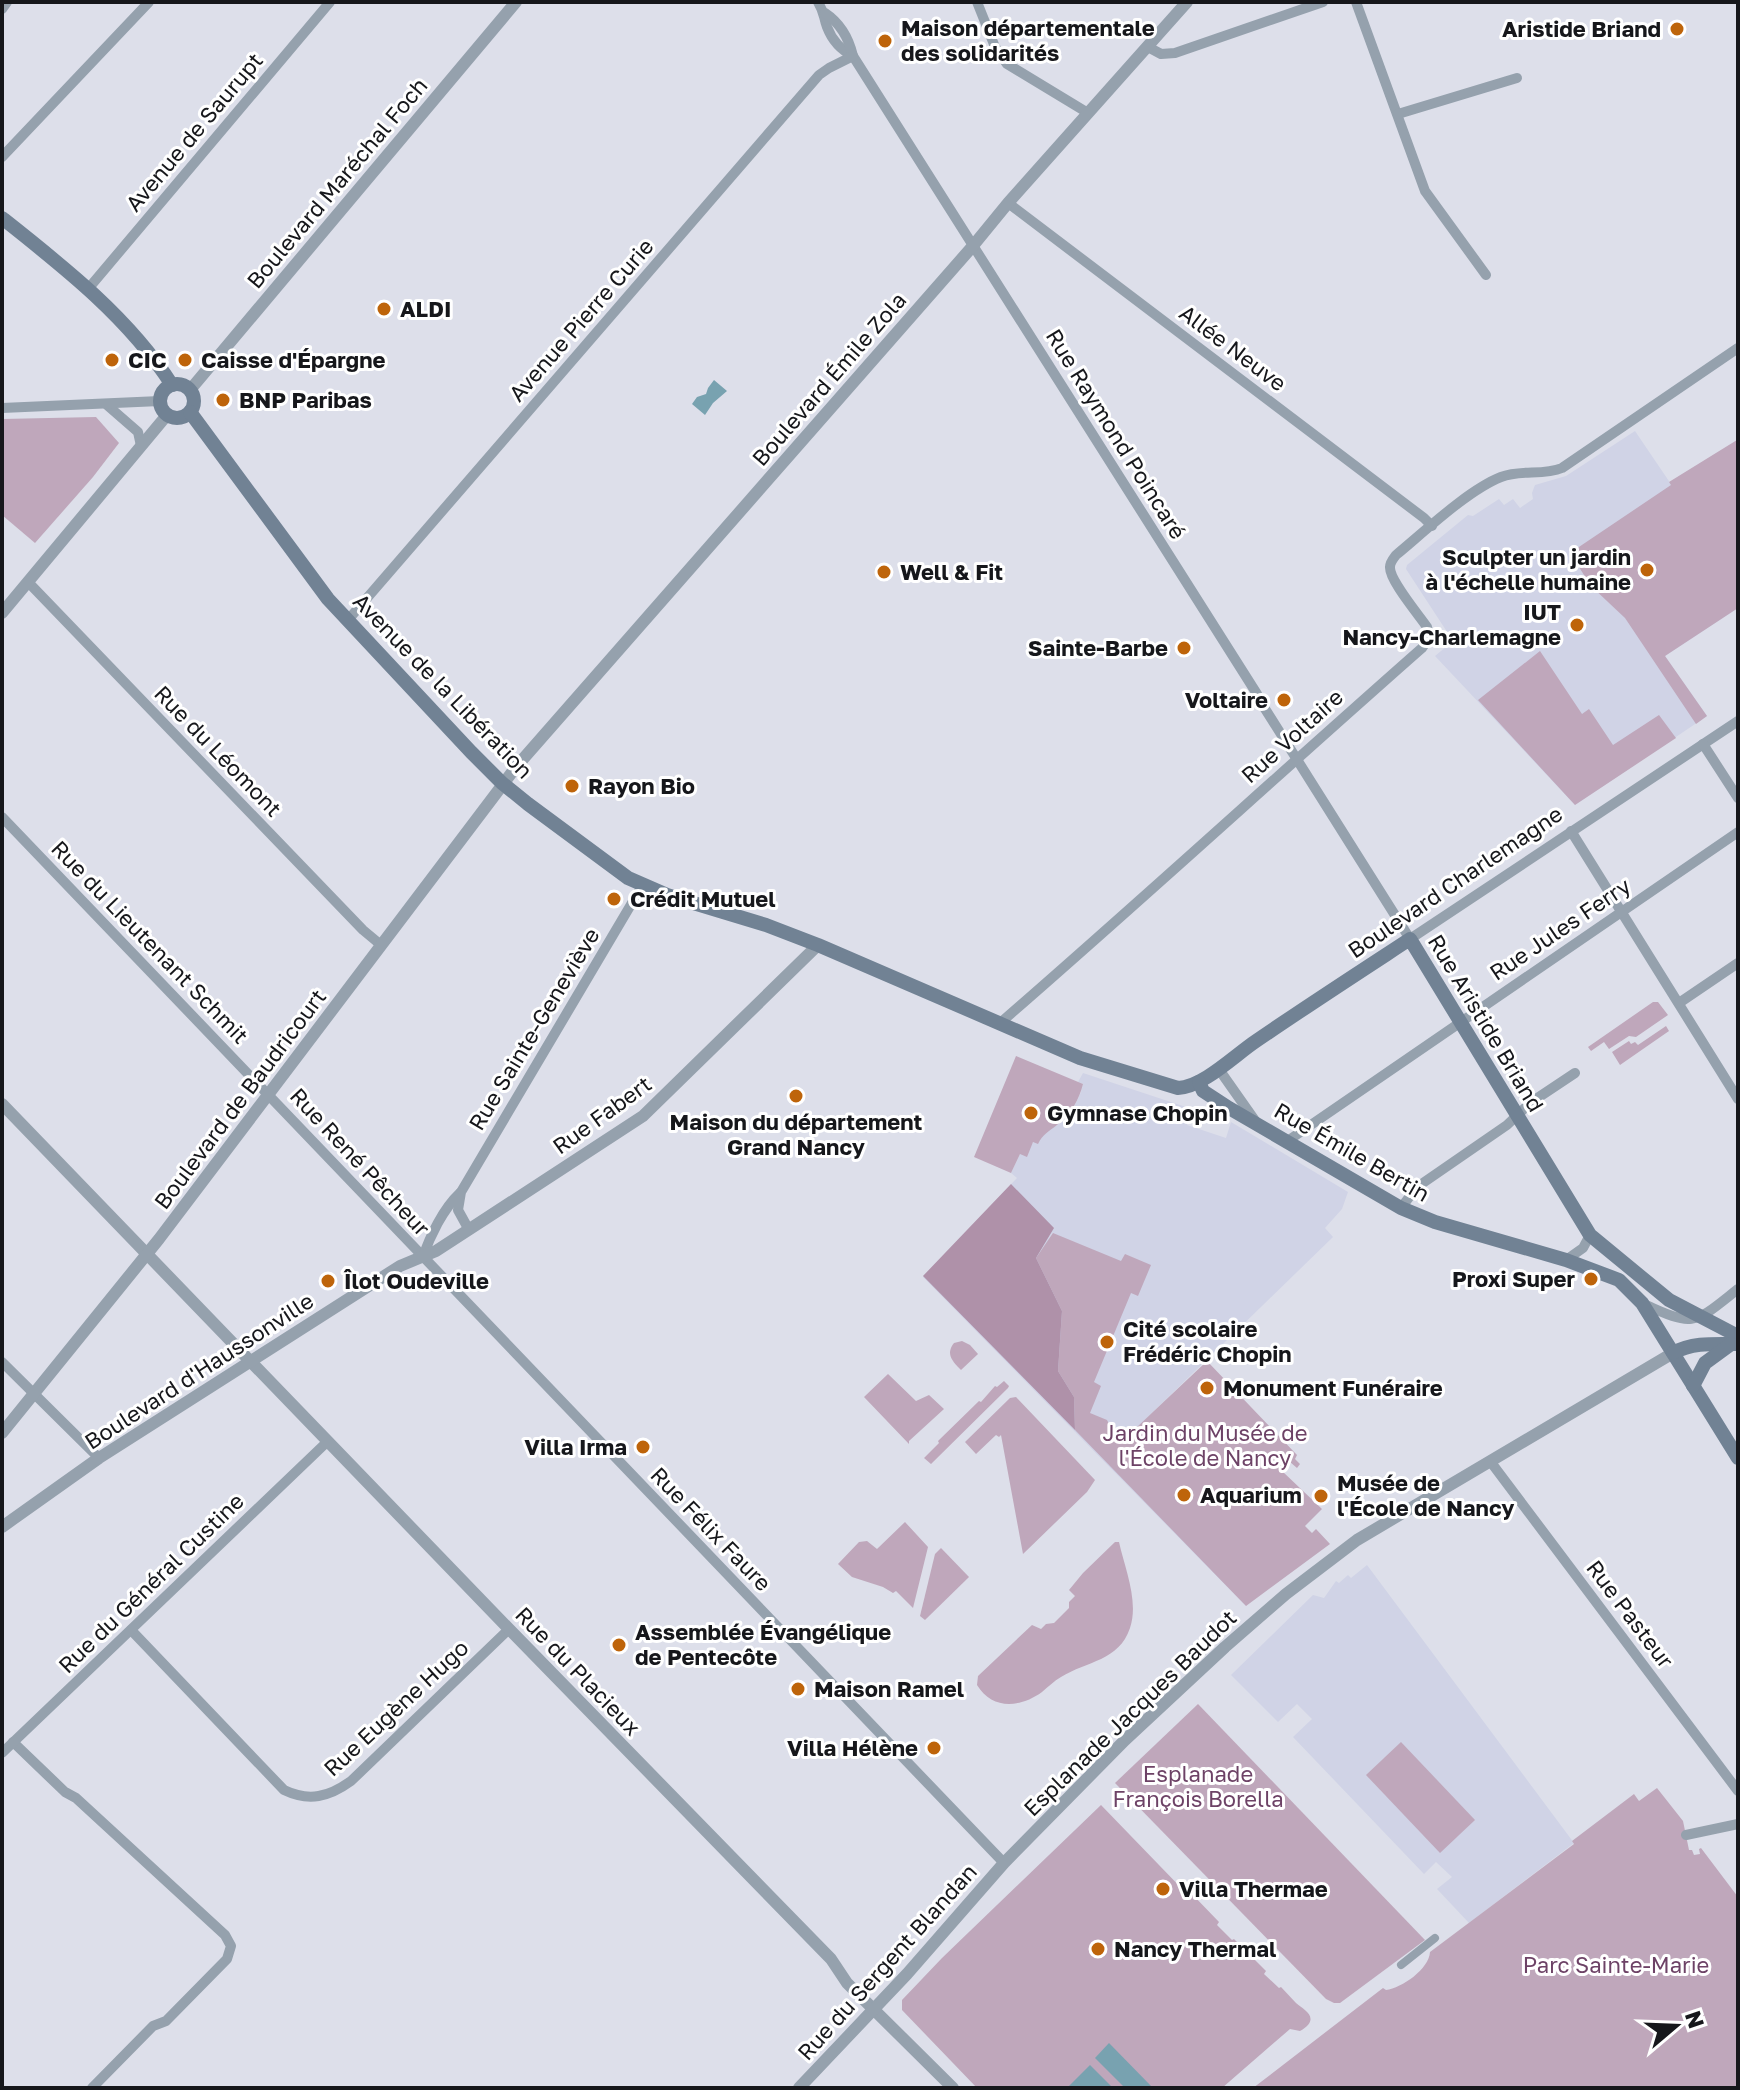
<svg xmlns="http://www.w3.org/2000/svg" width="1740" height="2090" viewBox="0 0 1740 2090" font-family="'Golos Text',sans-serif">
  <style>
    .built { fill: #d0d3e6 }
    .green { fill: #bfa7bb }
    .forest { fill: #af91a9 }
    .water { fill: #78a2b0 }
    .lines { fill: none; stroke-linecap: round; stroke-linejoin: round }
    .pedestrian { stroke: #95a1ad; stroke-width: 8 }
    .minor { stroke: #95a1ad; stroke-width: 10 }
    .tertiary { stroke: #95a1ad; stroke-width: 12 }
    .secondary { stroke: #718294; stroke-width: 14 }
    .poi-dot { fill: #be640a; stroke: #fff; stroke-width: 3 }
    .labels { text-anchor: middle; stroke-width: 6; stroke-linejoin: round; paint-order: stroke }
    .poi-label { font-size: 22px; font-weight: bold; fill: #16171b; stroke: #fff; text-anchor: start }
    .street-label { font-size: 22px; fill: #16171b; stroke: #fff }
    .park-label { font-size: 22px; fill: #6d4266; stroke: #fff }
  </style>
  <rect width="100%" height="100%" fill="#dddfea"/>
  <g class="built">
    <polygon points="1635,431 1738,583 1738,608 1665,656 1707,716 1575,805 1435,656 1453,641 1406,569 1407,565 1468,515 1473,516 1499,499 1504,505 1513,499 1520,508 1533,499 1532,493 1535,485 1566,476"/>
    <polygon points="1083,1073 1192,1109 1187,1125 1226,1138 1231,1122 1348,1192 1342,1209 1325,1228 1333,1237 1119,1445 1246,1606 923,1277 1017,1178 1011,1173 1020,1154 1044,1133 1057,1125 1073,1109 1081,1092 1083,1084 1078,1082"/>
    <polygon points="1367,1565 1574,1843 1469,1923 1437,1889 1452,1877 1436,1862 1424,1874 1293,1737 1312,1719 1297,1704 1278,1722 1231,1675 1313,1595 1324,1598 1336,1581 1339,1583 1348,1575 1351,1578"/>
  </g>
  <g class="green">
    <polygon points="96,417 119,443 93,477 35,543 2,515 2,419"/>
    <polygon points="1737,440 1738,608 1665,656 1707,716 1696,724 1625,618 1591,586 1570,553 1671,485 1669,482"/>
    <polygon points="1540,651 1582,714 1589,709 1613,745 1659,715 1676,738 1575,805 1478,700"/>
    <polygon points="1653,1002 1658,1002 1668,1015 1636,1037 1629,1036 1609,1049 1604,1042 1591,1051 1588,1047"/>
    <polygon points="1666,1026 1669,1031 1620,1065 1612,1052 1629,1041 1631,1044 1635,1042 1638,1045"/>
    <path d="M1016,1056L1083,1084C1079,1100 1071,1114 1057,1125C1048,1132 1043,1134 1038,1144L1033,1142L1027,1157L1020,1154L1011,1173L974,1157Z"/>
    <polygon points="1053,1233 1121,1261 1125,1254 1151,1265 1138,1296 1131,1293 1094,1382 1101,1386 1090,1413 1107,1420 1119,1444 1207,1361 1297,1455 1295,1459 1300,1464 1297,1468 1290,1462 1282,1471 1322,1509 1305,1526 1312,1533 1316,1529 1330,1544 1246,1606 1075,1430 1074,1397 1058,1371 1062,1311 1036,1258"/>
    <path d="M962,1341L970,1345L978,1354L961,1370C953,1362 945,1354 954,1343Z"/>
    <polygon points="888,1374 916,1401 929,1395 944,1409 909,1441 909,1444 864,1397"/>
    <polygon points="1004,1381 1009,1386 1008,1388 931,1464 924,1458 939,1443 938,1441 979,1401 981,1402 995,1386 997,1387"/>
    <polygon points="1016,1397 1095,1480 1087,1492 1023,1554 1001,1435 999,1437 996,1435 976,1454 965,1442 1010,1398"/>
    <polygon points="905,1522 928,1547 913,1608 896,1591 893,1593 883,1587 852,1577 838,1564 859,1542 867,1541 877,1549"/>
    <path d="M1115,1542H1119C1125,1569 1139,1601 1130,1628C1119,1661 1087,1661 1061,1677C1054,1681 1048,1687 1042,1692C1020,1708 992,1710 977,1685L978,1676L1032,1625L1041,1629L1046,1624L1054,1623L1069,1608V1602L1075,1596L1069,1590L1083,1573Z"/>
    <polygon points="941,1548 969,1577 925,1620 920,1616 935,1554"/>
    <polygon points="1198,1704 1425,1940 1340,2003 1334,2003 1326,1999 1115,1783"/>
    <polygon points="1401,1742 1475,1820 1440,1853 1366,1775"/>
    <path d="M1657,1788L1683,1821L1689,1850H1692L1694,1855L1700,1854L1699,1849L1701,1848L1738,1897V2088H1253L1383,1988L1386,1990C1402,1988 1429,1969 1430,1952L1574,1844L1572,1841L1634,1794L1639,1801Z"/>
    <path d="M1101,1805L1188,1895L1191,1893L1219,1922L1217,1925L1232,1940L1234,1939L1266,1971L1264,1974L1279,1988L1281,1987C1286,1992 1291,1998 1296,2003C1304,2010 1322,2018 1300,2031L1290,2029L1222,2088H977L902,2010V2000L942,1958Z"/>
  </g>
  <polygon class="forest" points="1011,1184 1054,1228 1036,1258 1062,1311 1058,1371 1074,1397 1075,1430 923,1276"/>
  <g class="water">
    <polygon points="714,380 727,391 713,403 705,415 692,404 697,397 706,394 708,388"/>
    <polygon points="1109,2043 1153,2088 1125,2088 1095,2058"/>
    <polygon points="1090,2065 1113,2088 1071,2088 1069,2086"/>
  </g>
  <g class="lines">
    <polyline class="pedestrian" points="1401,1965 1435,1938"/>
    <g class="minor">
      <path d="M818,2C825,14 823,16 827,27C832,40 841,50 853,56"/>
      <polyline points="977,2 995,47 1007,64 1088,113"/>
      <polyline points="1356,2 1425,191 1486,275"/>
      <polyline points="2,9 7,2"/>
      <path d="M825,13C840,23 849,39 853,56L1257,694L1262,704L1410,939L1738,721"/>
      <polyline points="1148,47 1161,54 1175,53 1323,2"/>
      <polyline points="1398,114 1517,78"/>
      <polyline points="2,157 149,2"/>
      <polyline points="1008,203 1424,518 1432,526"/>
      <polyline points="88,289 330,2"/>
      <polyline points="107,405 138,432 141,446"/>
      <polyline points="2,408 160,401"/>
      <polyline points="28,582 363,930 381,945"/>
      <polyline points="348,620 819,75 829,68 853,56"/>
      <polyline points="1703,744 1738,798"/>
      <polyline points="2,817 1004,1863"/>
      <polyline points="1571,831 1738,1099"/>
      <polyline points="1679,1003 1738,963"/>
      <path d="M999,1024C1142,900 1280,773 1422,648C1427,641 1430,636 1427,627C1419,615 1389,580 1390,567C1390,562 1393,559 1396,555C1424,532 1468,490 1501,477C1521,469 1543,476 1562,468L1738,348"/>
      <polyline points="1218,1068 1256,1122"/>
      <polyline points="1286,1142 1738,832"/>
      <polyline points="1401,1208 1410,1196 1420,1185 1507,1125 1530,1103 1575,1073"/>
      <polyline points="469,1230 458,1210 461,1192 642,886"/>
      <path d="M423,1257C430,1236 443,1209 460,1193"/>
      <polyline points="1566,1260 1583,1248 1590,1235"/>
      <path d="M1644,1304C1695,1328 1695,1323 1738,1289"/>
      <polyline points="2,1362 99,1458"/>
      <polyline points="1490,1461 1738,1791"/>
      <path d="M131,1630L284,1790C309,1802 329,1797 351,1781L509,1629"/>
      <polyline points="13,1742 65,1792 76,1798 225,1935 231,1946 227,1959 166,2021 153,2026 92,2088"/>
      <polyline points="2,1753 328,1441"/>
      <polyline points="1686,1835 1738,1824"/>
    </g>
    <g class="tertiary">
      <polyline points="190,390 516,2"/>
      <polyline points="2,613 167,415"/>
      <polyline points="2,1104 509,1629 831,1959 847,1983 953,2088"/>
      <polyline points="2,1433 159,1239 516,767 972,247 1008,203 1187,2"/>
      <polyline points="2,1527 99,1458 400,1266 436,1251 643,1116 818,945"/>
      <polyline points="799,2088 907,1974 1004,1863 1125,1740 1225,1647 1286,1594 1357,1540 1673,1353"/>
    </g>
    <g class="secondary">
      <path d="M2,218C64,267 129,318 172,385"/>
      <circle cx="177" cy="401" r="17"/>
      <path d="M190,412L328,599L471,752L502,783L528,804L628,878L667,895L766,925L818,945L1080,1058L1178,1088C1203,1087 1235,1055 1256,1041C1307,1006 1358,973 1410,939L1590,1235L1669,1300L1738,1336"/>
      <polyline points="1199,1082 1203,1091 1229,1108 1401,1208 1435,1222 1566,1260 1619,1280 1642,1303 1738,1458"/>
      <path d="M1673,1353C1693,1342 1715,1344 1738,1344"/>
      <polyline points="1693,1386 1705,1363 1731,1344"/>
    </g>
  </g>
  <g class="poi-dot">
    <circle cx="1677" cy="29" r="8"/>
    <circle cx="885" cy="41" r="8"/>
    <circle cx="384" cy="309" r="8"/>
    <circle cx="112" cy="360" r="8"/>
    <circle cx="185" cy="360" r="8"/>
    <circle cx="223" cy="400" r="8"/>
    <circle cx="1647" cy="570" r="8"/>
    <circle cx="884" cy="572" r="8"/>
    <circle cx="1577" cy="625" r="8"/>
    <circle cx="1184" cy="648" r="8"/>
    <circle cx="1284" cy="700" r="8"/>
    <circle cx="572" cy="786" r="8"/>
    <circle cx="614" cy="899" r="8"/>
    <circle cx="796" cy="1096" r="8"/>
    <circle cx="1031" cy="1113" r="8"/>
    <circle cx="1591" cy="1279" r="8"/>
    <circle cx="328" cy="1281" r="8"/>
    <circle cx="1107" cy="1342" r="8"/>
    <circle cx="1207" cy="1388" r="8"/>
    <circle cx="643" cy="1447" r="8"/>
    <circle cx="1184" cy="1495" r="8"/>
    <circle cx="1321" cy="1496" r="8"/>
    <circle cx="619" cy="1645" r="8"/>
    <circle cx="798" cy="1689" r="8"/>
    <circle cx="934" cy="1748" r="8"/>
    <circle cx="1163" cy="1889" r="8"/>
    <circle cx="1098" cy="1949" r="8"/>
  </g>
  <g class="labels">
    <g class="poi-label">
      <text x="901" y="36">Maison départementale<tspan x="901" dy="25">des solidarités</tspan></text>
      <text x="1661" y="37" text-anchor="end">Aristide Briand</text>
      <text x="400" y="317">ALDI</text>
      <text x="128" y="368">CIC</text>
      <text x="201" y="368">Caisse d'Épargne</text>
      <text x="239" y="408">BNP Paribas</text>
      <text x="1631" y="565" text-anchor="end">Sculpter un jardin<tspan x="1631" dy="25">à l'échelle humaine</tspan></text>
      <text x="900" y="580">Well &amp; Fit</text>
      <text x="1561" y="620" text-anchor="end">IUT<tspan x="1561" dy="25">Nancy-Charlemagne</tspan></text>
      <text x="1168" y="656" text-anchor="end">Sainte-Barbe</text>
      <text x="1268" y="708" text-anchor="end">Voltaire</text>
      <text x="588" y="794">Rayon Bio</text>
      <text x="630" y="907">Crédit Mutuel</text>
      <text x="1047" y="1121">Gymnase Chopin</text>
      <text x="796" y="1130" text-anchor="middle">Maison du département<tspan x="796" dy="25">Grand Nancy</tspan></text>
      <text x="1575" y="1287" text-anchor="end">Proxi Super</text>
      <text x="344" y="1289">Îlot Oudeville</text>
      <text x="1123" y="1337">Cité scolaire<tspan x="1123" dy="25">Frédéric Chopin</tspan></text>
      <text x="1223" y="1396">Monument Funéraire</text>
      <text x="627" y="1455" text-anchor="end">Villa Irma</text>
      <text x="1337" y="1491">Musée de<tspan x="1337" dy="25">l'École de Nancy</tspan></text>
      <text x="1200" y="1503">Aquarium</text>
      <text x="635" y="1640">Assemblée Évangélique<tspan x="635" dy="25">de Pentecôte</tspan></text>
      <text x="814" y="1697">Maison Ramel</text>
      <text x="918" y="1756" text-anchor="end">Villa Hélène</text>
      <text x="1179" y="1897">Villa Thermae</text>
      <text x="1114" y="1957">Nancy Thermal</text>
    </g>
    <g class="street-label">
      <text transform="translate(194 132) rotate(-50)" y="8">Avenue de Saurupt</text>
      <text transform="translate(337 183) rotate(-50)" y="8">Boulevard Maréchal Foch</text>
      <text transform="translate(581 320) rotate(-49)" y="8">Avenue Pierre Curie</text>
      <text transform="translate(1233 348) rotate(37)" y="8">Allée Neuve</text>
      <text transform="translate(829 379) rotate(-49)" y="8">Boulevard Émile Zola</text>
      <text transform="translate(1116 434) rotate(58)" y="8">Rue Raymond Poincaré</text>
      <text transform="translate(443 686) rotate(46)" y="8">Avenue de la Libération</text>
      <text transform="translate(1292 736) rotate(-42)" y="8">Rue Voltaire</text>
      <text transform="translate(218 751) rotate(46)" y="8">Rue du Léomont</text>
      <text transform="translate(1455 882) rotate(-34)" y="8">Boulevard Charlemagne</text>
      <text transform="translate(1560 929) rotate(-34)" y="8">Rue Jules Ferry</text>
      <text transform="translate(150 942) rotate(46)" y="8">Rue du Lieutenant Schmit</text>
      <text transform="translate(1486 1023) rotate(59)" y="8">Rue Aristide Briand</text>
      <text transform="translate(534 1029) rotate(-59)" y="8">Rue Sainte-Geneviève</text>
      <text transform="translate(240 1099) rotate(-53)" y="8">Boulevard de Baudricourt</text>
      <text transform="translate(602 1115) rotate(-36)" y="8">Rue Fabert</text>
      <text transform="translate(1352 1152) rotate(30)" y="8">Rue Émile Bertin</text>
      <text transform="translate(360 1162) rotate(47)" y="8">Rue René Pêcheur</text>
      <text transform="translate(199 1371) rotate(-33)" y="8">Boulevard d'Haussonville</text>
      <text transform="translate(711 1529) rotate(46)" y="8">Rue Félix Faure</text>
      <text transform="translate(151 1583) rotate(-44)" y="8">Rue du Général Custine</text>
      <text transform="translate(1630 1614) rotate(53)" y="8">Rue Pasteur</text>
      <text transform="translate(578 1671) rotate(46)" y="8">Rue du Placieux</text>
      <text transform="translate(396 1708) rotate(-43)" y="8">Rue Eugène Hugo</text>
      <text transform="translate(1130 1713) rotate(-44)" y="8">Esplanade Jacques Baudot</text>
      <text transform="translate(887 1962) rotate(-48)" y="8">Rue du Sergent Blandan</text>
    </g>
    <g class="park-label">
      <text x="1205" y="1441">Jardin du Musée de<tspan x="1205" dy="25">l'École de Nancy</tspan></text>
      <text x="1198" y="1782">Esplanade<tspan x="1198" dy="25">François Borella</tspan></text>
      <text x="1616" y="1973">Parc Sainte-Marie</text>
    </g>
  </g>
  <rect width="1740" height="2090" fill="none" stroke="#16171b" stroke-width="8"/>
  <g transform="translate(1676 2026) rotate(71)" stroke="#ffffff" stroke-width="6" paint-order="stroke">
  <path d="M0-6L14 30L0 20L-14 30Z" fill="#16171b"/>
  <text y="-12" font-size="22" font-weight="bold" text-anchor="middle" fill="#16171b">N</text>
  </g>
</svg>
